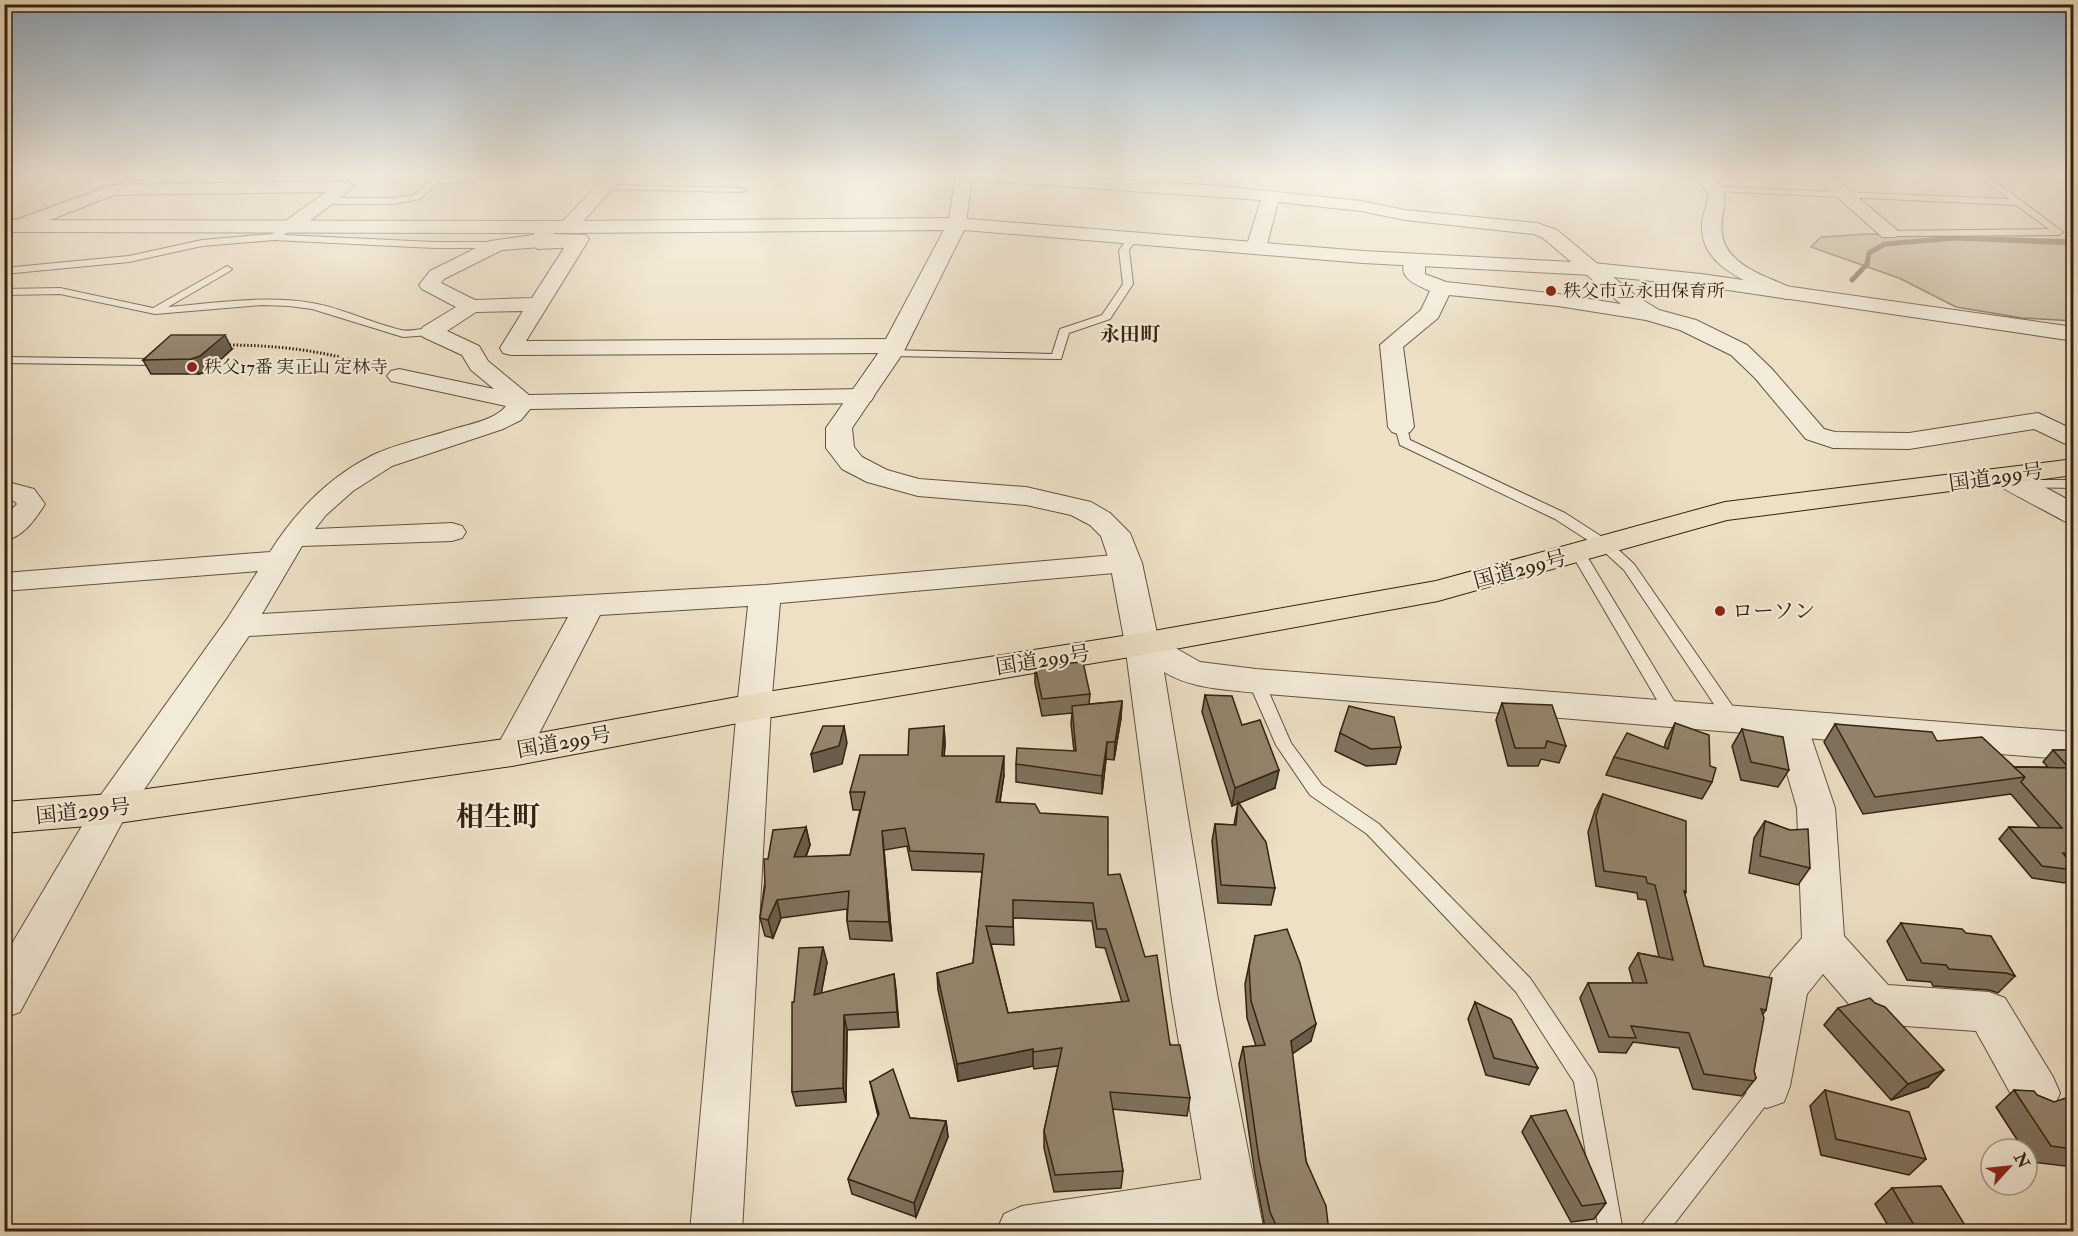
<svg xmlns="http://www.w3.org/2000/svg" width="2078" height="1236" viewBox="0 0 2078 1236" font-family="'IM FELL Double Pica','Noto Serif JP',serif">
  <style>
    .green { fill: #cdc0a6; stroke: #80715b; stroke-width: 1.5 }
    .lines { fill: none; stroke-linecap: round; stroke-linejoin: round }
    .stream { stroke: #7d6d57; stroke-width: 5 }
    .service-casing { stroke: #62523d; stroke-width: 2 }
    .minor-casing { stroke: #62523d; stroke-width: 2 }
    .tertiary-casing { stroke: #62523d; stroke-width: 2 }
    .trunk-casing { stroke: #332210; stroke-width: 2 }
    .path { stroke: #332210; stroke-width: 3; stroke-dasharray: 1.5 2; stroke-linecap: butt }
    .service { fill: #f3ebd9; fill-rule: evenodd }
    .minor { fill: #f3ebd9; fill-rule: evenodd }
    .tertiary { fill: #f3ebd9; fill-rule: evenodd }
    .trunk { fill: #ede0c5; fill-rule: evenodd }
    .wall { fill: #7f725f; stroke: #332210; stroke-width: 1.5; fill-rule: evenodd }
    .shaded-wall { fill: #685d4d; stroke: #332210; stroke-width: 1.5 }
    .building { fill: #94856e; stroke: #332210; stroke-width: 1.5; fill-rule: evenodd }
    .poi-dot { fill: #8f2418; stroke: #f3ebd9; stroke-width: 2 }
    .labels { text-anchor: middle; stroke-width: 4.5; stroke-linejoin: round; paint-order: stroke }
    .far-poi-label { font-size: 18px; fill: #332210; stroke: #f3ebd9; text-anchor: start }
    .far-quarter-label { font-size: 20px; font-weight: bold; fill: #332210; stroke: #f3ebd9 }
    .street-label { font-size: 21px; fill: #332210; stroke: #f3ebd9 }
    .poi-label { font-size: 21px; fill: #332210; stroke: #f3ebd9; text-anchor: start }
    .near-quarter-label { font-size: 28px; font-weight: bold; fill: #332210; stroke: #f3ebd9 }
  </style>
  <rect width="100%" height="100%" fill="#ede0c5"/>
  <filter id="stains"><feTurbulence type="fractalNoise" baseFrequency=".00333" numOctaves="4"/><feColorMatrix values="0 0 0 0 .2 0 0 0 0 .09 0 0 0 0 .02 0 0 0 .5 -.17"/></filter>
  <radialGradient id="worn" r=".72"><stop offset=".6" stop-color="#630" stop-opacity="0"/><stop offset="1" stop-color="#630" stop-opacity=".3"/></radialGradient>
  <polygon class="green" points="1868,234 2073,240 2073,321 2022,318 1956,307 1899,278 1811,247 1821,237"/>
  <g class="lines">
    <polyline class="stream" points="1852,280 1867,264 1869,253 1885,244 1955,238 2074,243"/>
    <g class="service-casing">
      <g id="service">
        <polygon points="137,176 146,176 115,192 108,190"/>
        <polygon points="475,176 486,176 470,182 438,183 420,199 394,204 324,204 320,201 324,198 394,198 414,195 433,179"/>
        <polygon points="1979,176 1988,176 2063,232 2059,235 1889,236 1885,233 1886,231 2049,229 2016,205 1716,191 1712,189 1716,187 2009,199"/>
        <polygon points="607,185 742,188 746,190 742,192 604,189 604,185"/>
        <polygon points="291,223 295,226 284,235 434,242 497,242 502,245 497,248 434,248 274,240 202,246 129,262 4,274 4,268 129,256 202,240 272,234"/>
        <polygon points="1129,237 1137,239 1129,250 1133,284 1110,319 1069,333 1061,359 891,356 886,353 891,350 1052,354 1060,329 1102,315 1123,284 1119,250"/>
        <polygon points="576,242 579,243 579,247 538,249 533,246 538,243"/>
        <path d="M227,266L232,269L230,271L168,307C216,303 264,295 312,303C342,308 371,323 401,330C412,333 427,325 436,332L431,335L403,337L312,309L289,306L262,305L155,314L60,294L4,295V289L60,288L153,308Z"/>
        <polygon points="4,357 151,359 156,362 151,365 4,363"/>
        <polygon points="1401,423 1407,427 1410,440 1565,513 1610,542 1634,564 1738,714 1740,718 1738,722 1726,722 1624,570 1600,548 1555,519 1400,445 1395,427"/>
        <polygon points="2021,480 2074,480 2074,488 2016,487 2015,484 2016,481"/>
        <polygon points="1578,549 1585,553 1679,709 1681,713 1679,717 1667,717 1571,553"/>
        <polygon points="1256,676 1262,677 1264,681 1291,743 1322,785 1379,824 1530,978 1593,1072 1596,1079 1623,1232 1599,1232 1574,1082 1516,992 1367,834 1310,795 1276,745 1248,681 1250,677"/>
        <polygon points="1765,1077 1773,1080 1776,1088 1773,1096 1668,1232 1640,1232 1643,1223 1757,1080"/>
      </g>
    </g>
    <g class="minor-casing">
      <g id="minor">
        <polygon points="606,176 623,176 575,231 561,231 559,227 561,223"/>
        <polygon points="956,176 972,176 966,224 964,228 950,228 948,224"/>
        <path d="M978,176H1048L1222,186L1361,201L1405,210L1537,223L1557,230L1636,296L1659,310L1696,320L1747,345L1771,368L1824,429L1835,432L1909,433L2038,413L2074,430V448L2034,429L1909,449L1833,448L1806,439L1755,378L1731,355L1680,330L1646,320L1558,306L1449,295L1438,318L1403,347L1414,427L1410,432L1401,435L1392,432L1388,427L1380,345L1421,310L1430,291C1414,284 1394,277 1408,255H1422L1425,259V274L1446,282L1558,294L1621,304L1543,238L1534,234L1405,220L1361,211L1278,202L1266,248L1263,252H1249L1246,248L1261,200L986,181L980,180Z"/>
        <path d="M1694,176H1712C1742,198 1705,224 1732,255C1747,272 1774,279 1793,289L1796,293L1793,297L1786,299L1779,297C1749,282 1700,267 1702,225C1702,214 1709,204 1708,193Z"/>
        <polygon points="1814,176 1832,176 1896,229 1898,233 1896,237 1882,237"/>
        <polygon points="344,181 350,182 353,186 350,190 298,230 284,230 282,226 284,222 326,192 114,195 24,230 10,230 8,226 10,222 112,185"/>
        <path d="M549,221L556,223L558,227L553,234L586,235L589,239L526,341L895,339L903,341L906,346L903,351L895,353L511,355L503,353L500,348L523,311L476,312L447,331L479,346L488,361L529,395L862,389L871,391L874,396L871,401L862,403L530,409L521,420L503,429L392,466L353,491L326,515L315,529L452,523L462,526L466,532L462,538L452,541L302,546L262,614L765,585L1126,554L1136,557L1141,563L1136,569L1126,572L780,603L771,707L742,1232H690L737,707L748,606L600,615L525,761L512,765L499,761L494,752L568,617L249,636L124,819L20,1012L4,1018V957L98,799L227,619L258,571L4,591V573L270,552C296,511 329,477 373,455C395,444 423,439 447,431C465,425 494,421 506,406L391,381L387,376L391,371L399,369L494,389L471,370L462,355L423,337L420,332L423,327L456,307L422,289L419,285L430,271L490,241L533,235L542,223ZM566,245L532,298L475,300L441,283L444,279L502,250Z"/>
        <path d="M2001,470L2028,478L2074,503V523L2064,521C2052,514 1992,484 1988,478L1991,472Z"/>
        <path d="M4,481L34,489L45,504C35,520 23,537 4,541V517L17,504L14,501L4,498Z"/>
        <polygon points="1789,710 1801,713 1806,722 1835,808 1844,936 1888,985 1989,992 2005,998 2053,1077 2060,1093 2053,1109 2036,1116 2019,1109 1976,1031 1877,1024 1861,1018 1823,974 1807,994 1790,1086 1784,1102 1767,1108 1750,1102 1744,1086 1765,986 1772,972 1802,938 1797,808 1772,722 1777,713"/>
        <polygon points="1232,1175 1250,1182 1257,1200 1250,1218 1232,1225 1192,1232 996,1232 1004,1214 1022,1206"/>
      </g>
    </g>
    <g class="tertiary-casing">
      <path id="tertiary" d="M957,218L1363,251L1593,263L1701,274L2074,327V341L1701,286L1593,275L1363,263L964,230L903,353L852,428L854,447L862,457L887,470L919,479L1026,487L1091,502L1110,513L1130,533L1142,563L1158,638L1200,662L1256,669L2074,732V760L1256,693C1224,689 1192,689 1164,672L1217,994L1264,1232H1210L1171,994L1125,644L1110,563L1101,536L1090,525L1071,515L1026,505L918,496L867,482L842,469L826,448V428L879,352L944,230L568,233L4,232V220L568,221Z"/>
    </g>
    <g class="trunk-casing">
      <polygon id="trunk" points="2074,459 2074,475 1727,520 1438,601 1142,655 754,720 512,766 111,824 4,833 4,802 111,794 512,738 754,694 1142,633 1436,581 1725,502"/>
    </g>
    <path class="path" d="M226,345C279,345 328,351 378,368"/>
    <use href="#service" class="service"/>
    <use href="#minor" class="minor"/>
    <use href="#tertiary" class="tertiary"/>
    <use href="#trunk" class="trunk"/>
  </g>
  <g class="wall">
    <polygon points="232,349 208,371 199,374 151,374 143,360"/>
    <polygon points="1035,666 1090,694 1089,704 1122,701 1121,718 1114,760 1106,759 1102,794 1016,782 1016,764 1074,751 1071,724 1072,713 1042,716 1035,683"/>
    <polygon points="1205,695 1275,788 1239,803 1275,888 1271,905 1218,903 1212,841 1215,824 1234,825 1238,803 1232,806 1202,712"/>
    <polygon points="1502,703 1566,746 1559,763 1541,759 1538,766 1508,766 1496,720"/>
    <polygon points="1675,723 1710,766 1712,782 1702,799 1606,775 1614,757 1664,748 1666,741"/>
    <polygon points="1835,724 1937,741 2014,767 2048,767 2043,762 2053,750 2073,750 2073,874 2065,883 2032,878 1999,839 2009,827 2040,828 2011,794 1863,814 1824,742"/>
    <path d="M944,726L945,744L944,756L1004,775L1000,802L1040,813L1108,875L1190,1098L1187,1116L1112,1109L1123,1171L1121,1188L1054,1192L1044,1148V1131L1058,1066L1034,1069L1033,1066L958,1081L938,990L937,973L973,963L982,872L912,870L907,846L884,850L892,941L850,939L847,921V909L781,918L773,938L765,936L760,918L768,859L806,827L810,845L806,857L850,855L860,810H853L850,792L908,755ZM1013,918L1092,921L1096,947L1105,948L1122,1002L1008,1013L991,944L1014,945Z"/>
    <polygon points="1742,729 1789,770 1778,787 1741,780 1732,746"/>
    <polygon points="1340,733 1401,747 1396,764 1366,766 1335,751"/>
    <polygon points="1603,794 1686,892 1685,895 1704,966 1766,1010 1763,1014 1754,1071 1756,1078 1742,1096 1693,1089 1679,1048 1633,1042 1626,1053 1599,1052 1580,998 1588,983 1633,983 1629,968 1638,953 1659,957 1646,900 1638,899 1637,893 1596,886 1588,832 1595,810"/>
    <polygon points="1765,821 1790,830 1810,868 1798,885 1749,873 1754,838"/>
    <polygon points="1901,923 2015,976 1998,993 1989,990 1933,986 1931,982 1907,980 1887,941"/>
    <polygon points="1255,936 1311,1041 1292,1054 1306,1161 1329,1232 1267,1232 1265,1228 1255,1175 1239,1064 1243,1047 1256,1046 1247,1018 1245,984"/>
    <polygon points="827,962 821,994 894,974 899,1027 847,1030 846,1102 796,1106 792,1092 794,1002"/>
    <polygon points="1475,1002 1538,1068 1529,1085 1486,1075 1468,1019"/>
    <polygon points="1838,1008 1928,1087 1891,1100 1824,1025"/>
    <polygon points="870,1082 910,1118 946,1121 948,1137 916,1217 852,1194 848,1179 878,1116"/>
    <polygon points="1825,1090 1926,1159 1909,1175 1821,1155 1810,1106"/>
    <polygon points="2014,1090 2037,1095 2073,1110 2073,1167 2032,1162 2027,1155 2027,1149 2023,1149 1996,1107"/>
    <polygon points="1531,1116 1606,1203 1594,1219 1571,1222 1522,1132"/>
    <polygon points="1892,1188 1969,1232 1892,1232 1875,1204"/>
  </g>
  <g class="shaded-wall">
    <polygon points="225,335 232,349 208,371 199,374 191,359"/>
    <polygon points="1122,701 1121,718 1114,760 1115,742"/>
    <polygon points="844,726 847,743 842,764 814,772 811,754"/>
    <polygon points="944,726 945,744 943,774 942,756"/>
    <polygon points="1107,742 1106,759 1102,794 1102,776"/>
    <polygon points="1004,756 1004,775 997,820 996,802"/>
    <polygon points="1279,770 1275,788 1232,806 1235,788"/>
    <polygon points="806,827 810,845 798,876 794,857"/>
    <polygon points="882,831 884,850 892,941 889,922"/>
    <polygon points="777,900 781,918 773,938 768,920"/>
    <polygon points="823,947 827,962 818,1010 814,995"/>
    <polygon points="894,974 896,989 899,1027 897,1012"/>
    <polygon points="844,1015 847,1030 846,1102 843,1088"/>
    <polygon points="1316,1024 1311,1041 1286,1058 1291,1041"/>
    <polygon points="1033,1049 1033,1066 958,1081 957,1064"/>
    <polygon points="1944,1070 1928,1087 1891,1100 1908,1084"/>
    <polygon points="946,1121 948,1137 916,1217 914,1203"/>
  </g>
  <g class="building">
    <polygon points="171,335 225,335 200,356 191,359 143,360"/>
    <polygon points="1083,662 1090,694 1042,699 1035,666"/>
    <polygon points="1205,695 1232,696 1242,725 1260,720 1279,770 1235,788"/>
    <polygon points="1122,701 1115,742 1107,742 1102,776 1016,764 1017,748 1076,751 1072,706"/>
    <polygon points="1502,703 1552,705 1566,746 1547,741 1545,748 1515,748"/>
    <polygon points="1349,706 1394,717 1401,747 1371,749 1340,733"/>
    <polygon points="1675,723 1709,735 1710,766 1716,768 1712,782 1614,757 1627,733 1668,749"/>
    <polygon points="1835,724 1932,732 1937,741 1982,737 2025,777 1875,797"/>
    <polygon points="823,726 844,726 839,746 811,754"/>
    <path d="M944,726L942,756H1004L996,802L1035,804L1040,813L1108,817V875L1120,874L1145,957L1157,955L1170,1045H1180L1190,1098L1110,1092L1123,1171L1055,1175L1044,1131L1062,1048L1033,1052V1049L957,1064L937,973L973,963L984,854L910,851L905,828L882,831L889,922L847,921L849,891L777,900L768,920L760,918L765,887L764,859H768L773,830L806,827L794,857L850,855L865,792H850L860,755H908L909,729ZM1013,900L1093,903L1097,929H1106L1129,1001L1008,1013L986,926L1013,927Z"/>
    <polygon points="1742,729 1783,737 1789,770 1751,762"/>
    <polygon points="2053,750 2073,750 2073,855 2063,853 2073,867 2073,870 2042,866 2009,827 2062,828 2021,782 2025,777 2014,767 2069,768"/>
    <polygon points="1603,794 1686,821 1686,892 1684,891 1704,966 1772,978 1766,1010 1761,1009 1764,1018 1754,1071 1756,1078 1754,1081 1704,1074 1689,1033 1631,1026 1636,1038 1609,1037 1588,983 1647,983 1638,953 1673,960 1655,885 1647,883 1646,877 1604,871 1596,816"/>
    <polygon points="1238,802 1266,842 1275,888 1221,885 1215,824 1236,825"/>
    <polygon points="1765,821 1790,830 1808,829 1810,868 1760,856"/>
    <polygon points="1901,923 1962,929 1966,933 1991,936 2015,976 2006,973 1949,969 1946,965 1922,963"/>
    <polygon points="1287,929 1300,963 1316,1024 1291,1041 1306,1161 1326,1206 1329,1232 1279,1232 1270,1212 1259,1159 1243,1047 1265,1045 1251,1001 1249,967 1255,936"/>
    <polygon points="823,947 814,995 894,974 897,1012 844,1015 843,1088 792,1092 792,1002 794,1002 799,948"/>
    <polygon points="1870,998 1875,1003 1885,1007 1944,1070 1908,1084 1838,1008"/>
    <polygon points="1475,1002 1511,1019 1538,1068 1494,1058"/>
    <polygon points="893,1069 910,1118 946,1121 914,1203 848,1179 879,1114 870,1082"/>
    <polygon points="1825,1090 1909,1112 1926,1159 1836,1139"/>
    <polygon points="2014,1090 2034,1091 2037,1095 2054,1102 2066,1098 2073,1110 2073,1149 2051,1146"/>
    <polygon points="1566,1110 1606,1203 1582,1206 1531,1116"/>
    <polygon points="1941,1186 1969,1232 1918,1232 1892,1188"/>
  </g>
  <linearGradient id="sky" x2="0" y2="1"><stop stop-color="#91acc1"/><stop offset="0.5" stop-color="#f7f1e5"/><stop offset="1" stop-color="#f7f1e5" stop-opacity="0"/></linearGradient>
  <rect width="2078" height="349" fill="url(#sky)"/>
  <g class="poi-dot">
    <circle cx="1551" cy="291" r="6"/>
    <circle cx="192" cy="367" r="6"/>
    <circle cx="1720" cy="611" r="6"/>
  </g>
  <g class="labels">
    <g class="far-poi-label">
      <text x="1563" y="297">秩父市立永田保育所</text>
      <text x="204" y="373">秩父17番 実正山 定林寺</text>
    </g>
    <g class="far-quarter-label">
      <text x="1130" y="341">永田町</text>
    </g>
    <g class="street-label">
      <text transform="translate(1996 477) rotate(-8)" y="7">国道299号</text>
      <text transform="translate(1520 569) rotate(-15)" y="7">国道299号</text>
      <text transform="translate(1043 660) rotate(-9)" y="7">国道299号</text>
      <text transform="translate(564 742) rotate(-10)" y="7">国道299号</text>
      <text transform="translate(83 811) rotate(-6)" y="7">国道299号</text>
    </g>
    <g class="poi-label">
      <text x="1732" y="618">ローソン</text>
    </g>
    <g class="near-quarter-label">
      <text x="498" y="826">相生町</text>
    </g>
  </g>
  <rect width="2078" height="1236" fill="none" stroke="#ede0c5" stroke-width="24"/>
  <rect x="6" y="6" width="2066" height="1224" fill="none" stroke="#332210" stroke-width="3"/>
  <rect x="12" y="12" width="2054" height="1212" fill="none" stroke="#332210" stroke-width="1.5"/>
  <g transform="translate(2009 1167) rotate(63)"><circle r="28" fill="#f3ebd9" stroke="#a69b89" stroke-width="1.5"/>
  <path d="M0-4.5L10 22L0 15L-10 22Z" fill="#8f2418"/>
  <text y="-9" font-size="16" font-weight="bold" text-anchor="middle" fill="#332210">N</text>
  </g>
  <rect width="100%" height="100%" filter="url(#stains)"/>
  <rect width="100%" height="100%" fill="url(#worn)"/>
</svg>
